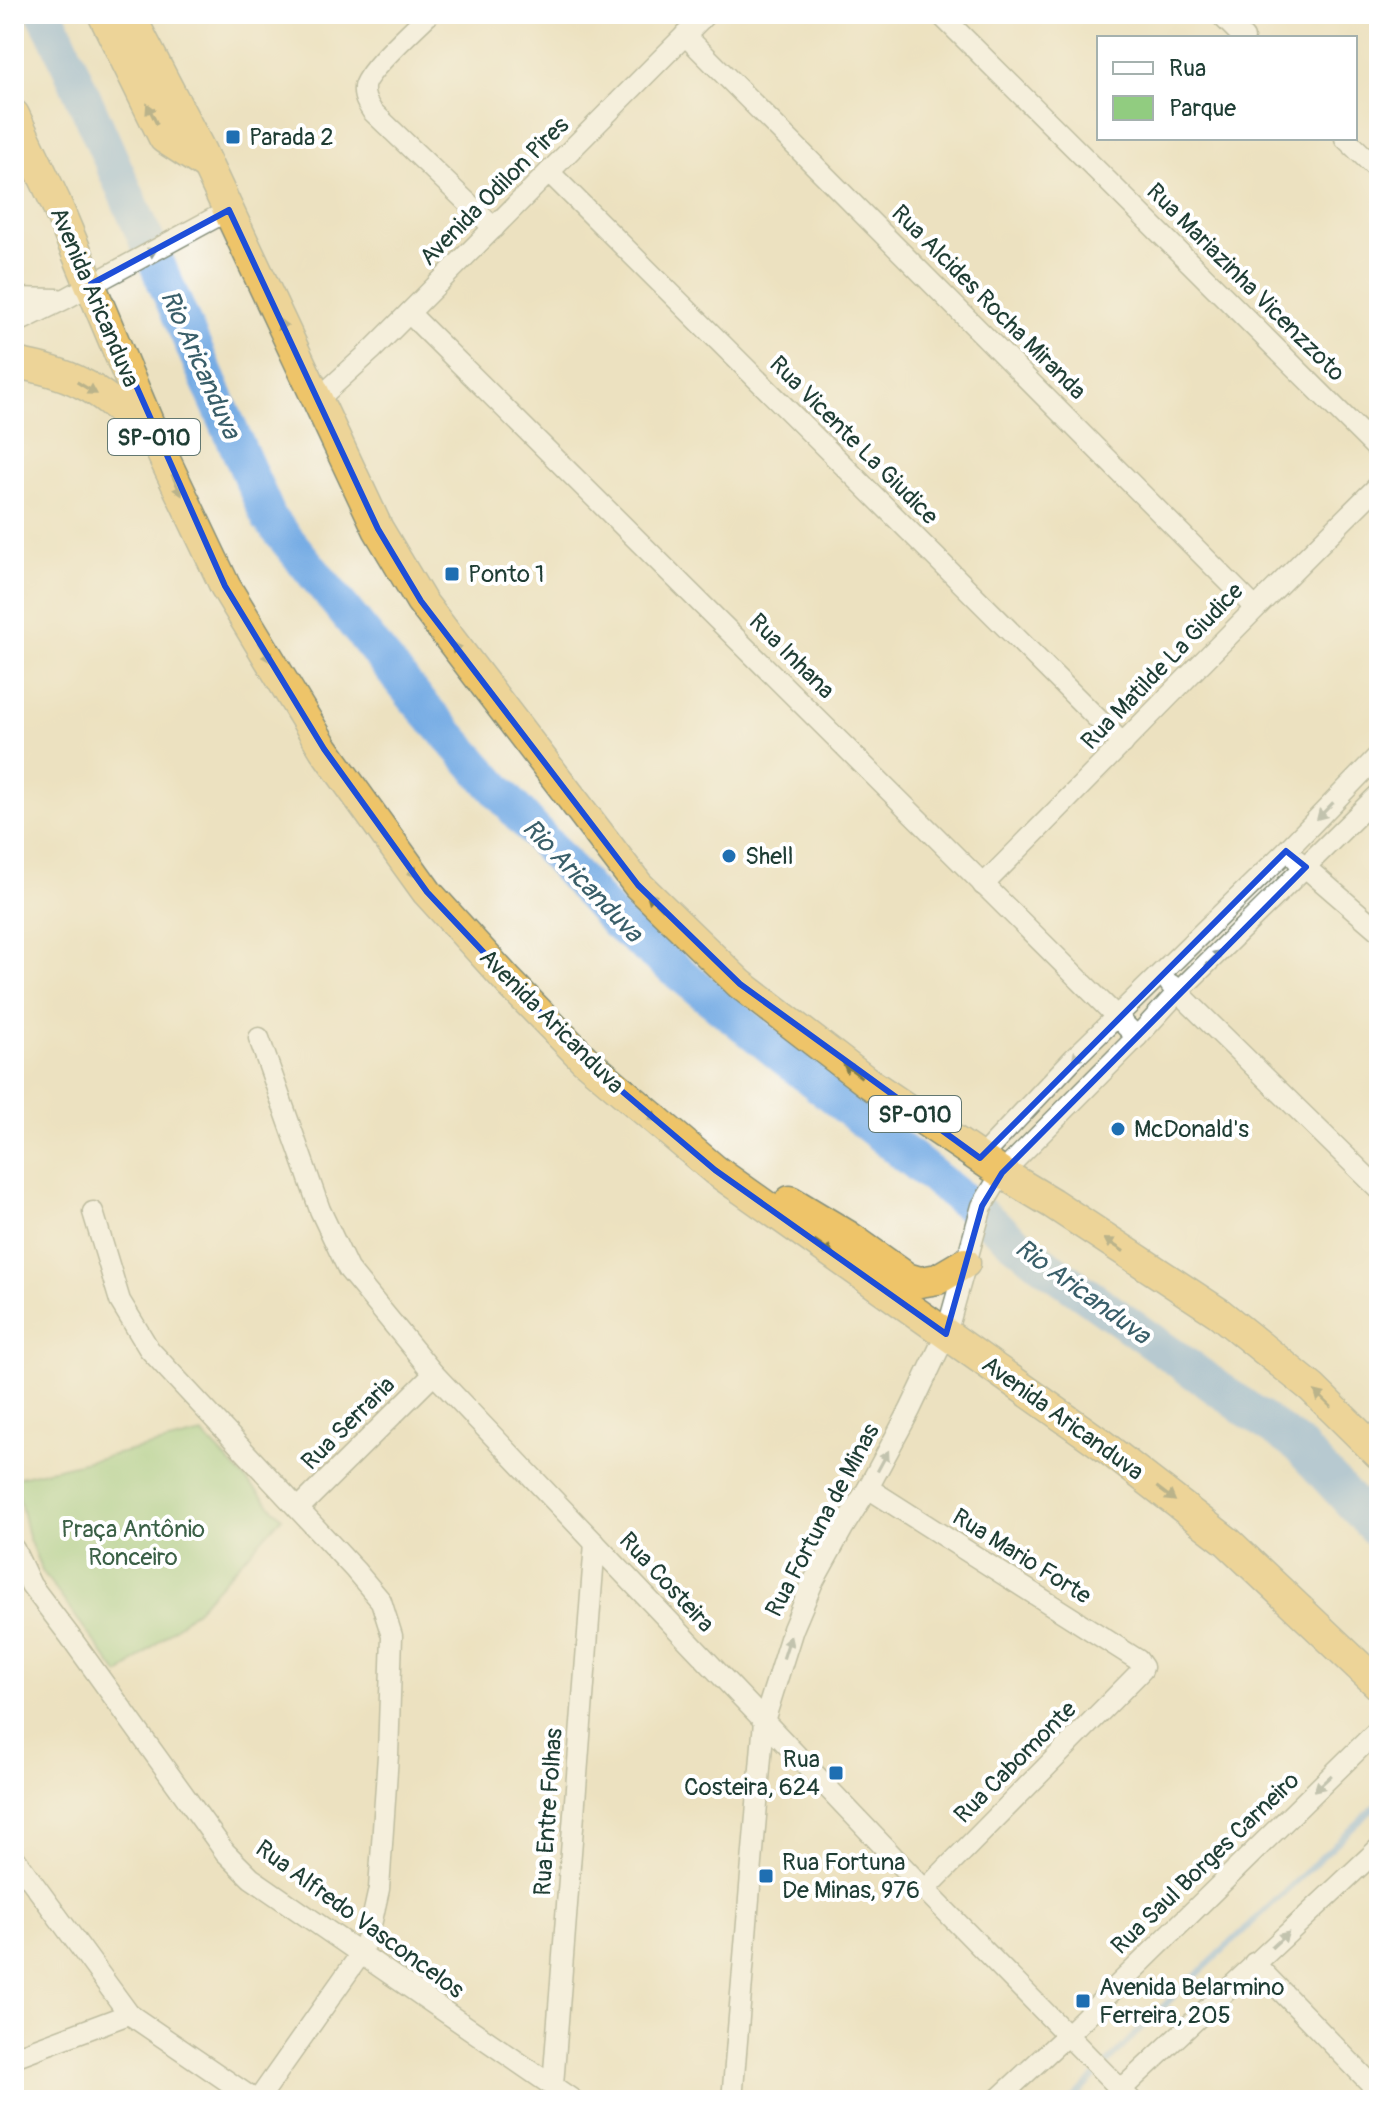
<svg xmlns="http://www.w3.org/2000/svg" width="1393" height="2114" viewBox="0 0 1393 2114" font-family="Pangolin,sans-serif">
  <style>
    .green { fill: #91cc80; stroke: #58845a; stroke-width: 2 }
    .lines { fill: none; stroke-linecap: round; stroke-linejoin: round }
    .stream { stroke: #76ace4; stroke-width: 6 }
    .river { stroke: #76ace4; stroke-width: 36 }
    .minor-casing { stroke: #868f7a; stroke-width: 23 }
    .highway-casing { stroke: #868f7a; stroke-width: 33 }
    .minor { stroke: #fff; stroke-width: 20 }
    .highway { stroke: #eec469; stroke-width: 30 }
    .oneway { fill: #7c7a4c }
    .oneway2 { fill: #8f9e9a }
    .marked { fill: none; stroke: #1d4ed8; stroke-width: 6; stroke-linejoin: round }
    .poi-dot { fill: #1f6fb2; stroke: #fff; stroke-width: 3 }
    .labels { text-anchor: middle; stroke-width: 8; stroke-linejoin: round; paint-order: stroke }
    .shield { fill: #fff; stroke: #627771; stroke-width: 2 }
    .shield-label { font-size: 22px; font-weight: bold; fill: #1f3d34 }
    .poi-label { font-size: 24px; fill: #1f3d34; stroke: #fff; text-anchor: start }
    .street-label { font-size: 24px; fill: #1f3d34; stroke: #fff }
    .park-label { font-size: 24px; fill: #3c6147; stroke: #fff }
    .water-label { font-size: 26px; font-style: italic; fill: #395e69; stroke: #fff }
  </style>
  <rect width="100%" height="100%" fill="#fff"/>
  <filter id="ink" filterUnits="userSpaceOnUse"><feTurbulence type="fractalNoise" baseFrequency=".0125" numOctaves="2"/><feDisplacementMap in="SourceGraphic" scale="16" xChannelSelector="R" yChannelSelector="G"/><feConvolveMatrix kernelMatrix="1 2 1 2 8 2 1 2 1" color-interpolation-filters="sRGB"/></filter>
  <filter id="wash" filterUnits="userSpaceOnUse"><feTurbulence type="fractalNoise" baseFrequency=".006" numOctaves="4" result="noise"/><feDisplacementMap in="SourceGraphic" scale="32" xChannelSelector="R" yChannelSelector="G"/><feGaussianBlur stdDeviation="1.8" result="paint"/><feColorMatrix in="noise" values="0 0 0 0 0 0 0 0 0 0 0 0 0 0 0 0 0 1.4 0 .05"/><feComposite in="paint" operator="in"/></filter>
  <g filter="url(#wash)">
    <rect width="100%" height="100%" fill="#ece1c0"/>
    <polygon class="green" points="202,1434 282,1517 197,1609 119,1675 42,1571 28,1537 15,1478"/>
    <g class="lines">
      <polyline class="stream" points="1072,2100 1152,2017 1379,1803"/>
      <polyline class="river" points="45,14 55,33 269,518 416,699 617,923 1035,1258 1299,1446 1379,1532"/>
    </g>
  </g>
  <g filter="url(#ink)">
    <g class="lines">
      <g class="minor-casing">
        <g id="minor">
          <path d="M429,14C416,27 366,72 364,87C363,97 367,103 372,111L494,228"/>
          <polyline points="940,14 1379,451"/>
          <polyline points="1220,14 1244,38"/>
          <polyline points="685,35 1255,608"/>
          <polyline points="1345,138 1379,171"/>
          <polyline points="549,172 1123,744"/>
          <polyline points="14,298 58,299"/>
          <polyline points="409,313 1137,1037"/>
          <polyline points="14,324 65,299 229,210"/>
          <polyline points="316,401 373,349 706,14"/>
          <polyline points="1297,860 1379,931"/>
          <path d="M983,885C1115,752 1245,617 1379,485"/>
          <polyline points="1170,984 1379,1189"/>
          <polyline points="259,1038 320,1210 348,1269 434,1374 925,1890 1131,2100"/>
          <polyline points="980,1158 1074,1058 1286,851 1379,755"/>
          <polyline points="93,1212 120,1301 149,1349 355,1570 381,1601 392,1636 388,1755 379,1889 371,1925 360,1955 258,2100"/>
          <polyline points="868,1488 1138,1660 1143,1667 1142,1670 925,1890"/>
          <polyline points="299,1508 434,1374"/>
          <polyline points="14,1549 31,1585 69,1635 225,1852 251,1878 573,2100"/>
          <polyline points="14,1857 129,2014 255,2100"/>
          <polyline points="1254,1963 1379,2092"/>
          <polyline points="14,2057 129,2014"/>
          <polyline points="553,2085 595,1543"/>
          <polyline points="732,2100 764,1721 793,1629 812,1584 843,1528 868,1488 910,1410 946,1334 982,1206 1002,1173 1137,1037 1178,992 1379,794"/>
          <polyline points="997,2100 1067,2035 1379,1729"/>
          <polyline points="1110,2100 1379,1848"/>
        </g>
      </g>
      <g class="highway-casing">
        <g id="highway">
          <polyline points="103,14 164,138 206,165"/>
          <polyline points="129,14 201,152 378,529 421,601 638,885 740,984 866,1081 1002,1173 1052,1203 1219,1313 1312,1388 1379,1454"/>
          <polyline points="14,115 55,201 156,441 225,586 324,749 427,892 509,982 584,1059 715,1170 1100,1443 1228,1542 1379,1685"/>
          <path d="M14,363C37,367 60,372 81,383C107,395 129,418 150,436"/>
          <polyline points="790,1201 848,1236 907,1278 920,1282 938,1279 965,1263"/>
        </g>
      </g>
      <use href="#minor" class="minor"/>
      <use href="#highway" class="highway"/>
    </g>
    <defs><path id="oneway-solid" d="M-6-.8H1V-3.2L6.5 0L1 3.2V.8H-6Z" transform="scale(2)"/></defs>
    <g class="oneway">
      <use href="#oneway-solid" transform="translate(152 114) rotate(-116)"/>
      <use href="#oneway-solid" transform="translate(284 330) rotate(-114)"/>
      <use href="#oneway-solid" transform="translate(87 388) rotate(31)"/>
      <use href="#oneway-solid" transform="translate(177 485) rotate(65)"/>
      <use href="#oneway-solid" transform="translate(265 652) rotate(59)"/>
      <use href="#oneway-solid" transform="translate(459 652) rotate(-127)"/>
      <use href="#oneway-solid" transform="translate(410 868) rotate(54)"/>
      <use href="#oneway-solid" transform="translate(655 901) rotate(-136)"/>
      <use href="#oneway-solid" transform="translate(852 1070) rotate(-143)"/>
      <use href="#oneway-solid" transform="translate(649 1114) rotate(40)"/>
      <use href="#oneway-solid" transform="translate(1114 1245) rotate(-147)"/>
      <use href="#oneway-solid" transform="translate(824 1248) rotate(35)"/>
      <use href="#oneway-solid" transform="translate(1323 1399) rotate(-136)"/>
      <use href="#oneway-solid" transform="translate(1166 1494) rotate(37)"/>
    </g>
    <g class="oneway2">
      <use href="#oneway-solid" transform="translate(147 254) rotate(-28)"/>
      <use href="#oneway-solid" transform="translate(1325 811) rotate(134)"/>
      <use href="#oneway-solid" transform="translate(1214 958) rotate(-44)"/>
      <use href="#oneway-solid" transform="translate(1080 1053) rotate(134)"/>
      <use href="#oneway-solid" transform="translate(883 1461) rotate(-62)"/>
      <use href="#oneway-solid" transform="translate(787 1647) rotate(-72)"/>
      <use href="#oneway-solid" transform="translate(1323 1783) rotate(137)"/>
      <use href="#oneway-solid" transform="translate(1280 1940) rotate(-43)"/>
    </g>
  </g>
  <path d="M0 0H1393V2114H0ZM229,210L378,529L421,601L638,885L740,984L980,1158L1286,851L1306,867L1002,1173L982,1206L946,1334L715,1170L584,1059L427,892L324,749L225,586L91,284Z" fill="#ece1c0" fill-opacity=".55" fill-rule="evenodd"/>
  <path class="marked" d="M229,210L378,529L421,601L638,885L740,984L980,1158L1286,851L1306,867L1002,1173L982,1206L946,1334L715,1170L584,1059L427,892L324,749L225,586L91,284Z"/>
  <g class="poi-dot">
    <rect x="225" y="129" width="16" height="16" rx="4"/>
    <rect x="444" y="566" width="16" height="16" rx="4"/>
    <circle cx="729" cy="856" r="8"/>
    <circle cx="1118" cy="1129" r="8"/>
    <rect x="828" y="1765" width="16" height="16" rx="4"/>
    <rect x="758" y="1868" width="16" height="16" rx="4"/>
    <rect x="1075" y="1993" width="16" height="16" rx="4"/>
  </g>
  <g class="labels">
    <g class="shield">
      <rect x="108" y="419" width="92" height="36" rx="6"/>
      <rect x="869" y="1096" width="92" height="36" rx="6"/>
    </g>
    <g class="shield-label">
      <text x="154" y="445">SP-010</text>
      <text x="915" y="1122">SP-010</text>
    </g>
    <g class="poi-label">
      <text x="249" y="145">Parada 2</text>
      <text x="468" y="582">Ponto 1</text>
      <text x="745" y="864">Shell</text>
      <text x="1134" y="1137">McDonald's</text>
      <text x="820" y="1767" text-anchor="end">Rua<tspan x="820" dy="28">Costeira, 624</tspan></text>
      <text x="782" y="1870">Rua Fortuna<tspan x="782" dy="28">De Minas, 976</tspan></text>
      <text x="1099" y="1995">Avenida Belarmino<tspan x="1099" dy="28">Ferreira, 205</tspan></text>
    </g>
    <g class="street-label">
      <text transform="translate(494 191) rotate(-45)" y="8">Avenida Odilon Pires</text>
      <text transform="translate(1246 282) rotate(45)" y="8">Rua Mariazinha Vicenzzoto</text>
      <text transform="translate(95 297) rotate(67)" y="8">Avenida Aricanduva</text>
      <text transform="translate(989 302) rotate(45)" y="8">Rua Alcides Rocha Miranda</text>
      <text transform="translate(854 440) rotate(45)" y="8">Rua Vicente La Giudice</text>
      <text transform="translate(792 656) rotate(45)" y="8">Rua Inhana</text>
      <text transform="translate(1162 666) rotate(-46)" y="8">Rua Matilde La Giudice</text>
      <text transform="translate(552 1021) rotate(45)" y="8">Avenida Aricanduva</text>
      <text transform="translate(1063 1418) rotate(36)" y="8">Avenida Aricanduva</text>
      <text transform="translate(348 1423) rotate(-45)" y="8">Rua Serraria</text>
      <text transform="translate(822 1520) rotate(-62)" y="8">Rua Fortuna de Minas</text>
      <text transform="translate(1022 1556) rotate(32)" y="8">Rua Mario Forte</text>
      <text transform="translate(667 1582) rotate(47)" y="8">Rua Costeira</text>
      <text transform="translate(1015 1762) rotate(-45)" y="8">Rua Cabomonte</text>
      <text transform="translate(548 1812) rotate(-86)" y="8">Rua Entre Folhas</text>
      <text transform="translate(1205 1863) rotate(-44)" y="8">Rua Saul Borges Carneiro</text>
      <text transform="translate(360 1919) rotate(36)" y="8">Rua Alfredo Vasconcelos</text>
    </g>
    <g class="park-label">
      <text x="133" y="1537">Praça Antônio<tspan x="133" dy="28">Ronceiro</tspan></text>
    </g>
    <g class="water-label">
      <text transform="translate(201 364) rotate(66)" y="9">Rio Aricanduva</text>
      <text transform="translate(583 880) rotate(46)" y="9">Rio Aricanduva</text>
      <text transform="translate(1083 1291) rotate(36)" y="9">Rio Aricanduva</text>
    </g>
  </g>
  <rect width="1393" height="2114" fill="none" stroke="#fff" stroke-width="48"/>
  <rect x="1097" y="36" width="260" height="104" fill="#ffffff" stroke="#a5b1ae" stroke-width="2"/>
  <rect x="1113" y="62" width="40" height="12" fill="#ffffff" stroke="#a5b1ae" stroke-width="2"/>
  <text x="1169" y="76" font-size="24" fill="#1f3d34">Rua</text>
  <rect x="1113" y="96" width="40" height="24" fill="#91cc80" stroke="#a5b1ae" stroke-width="2"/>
  <text x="1169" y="116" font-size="24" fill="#1f3d34">Parque</text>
</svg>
